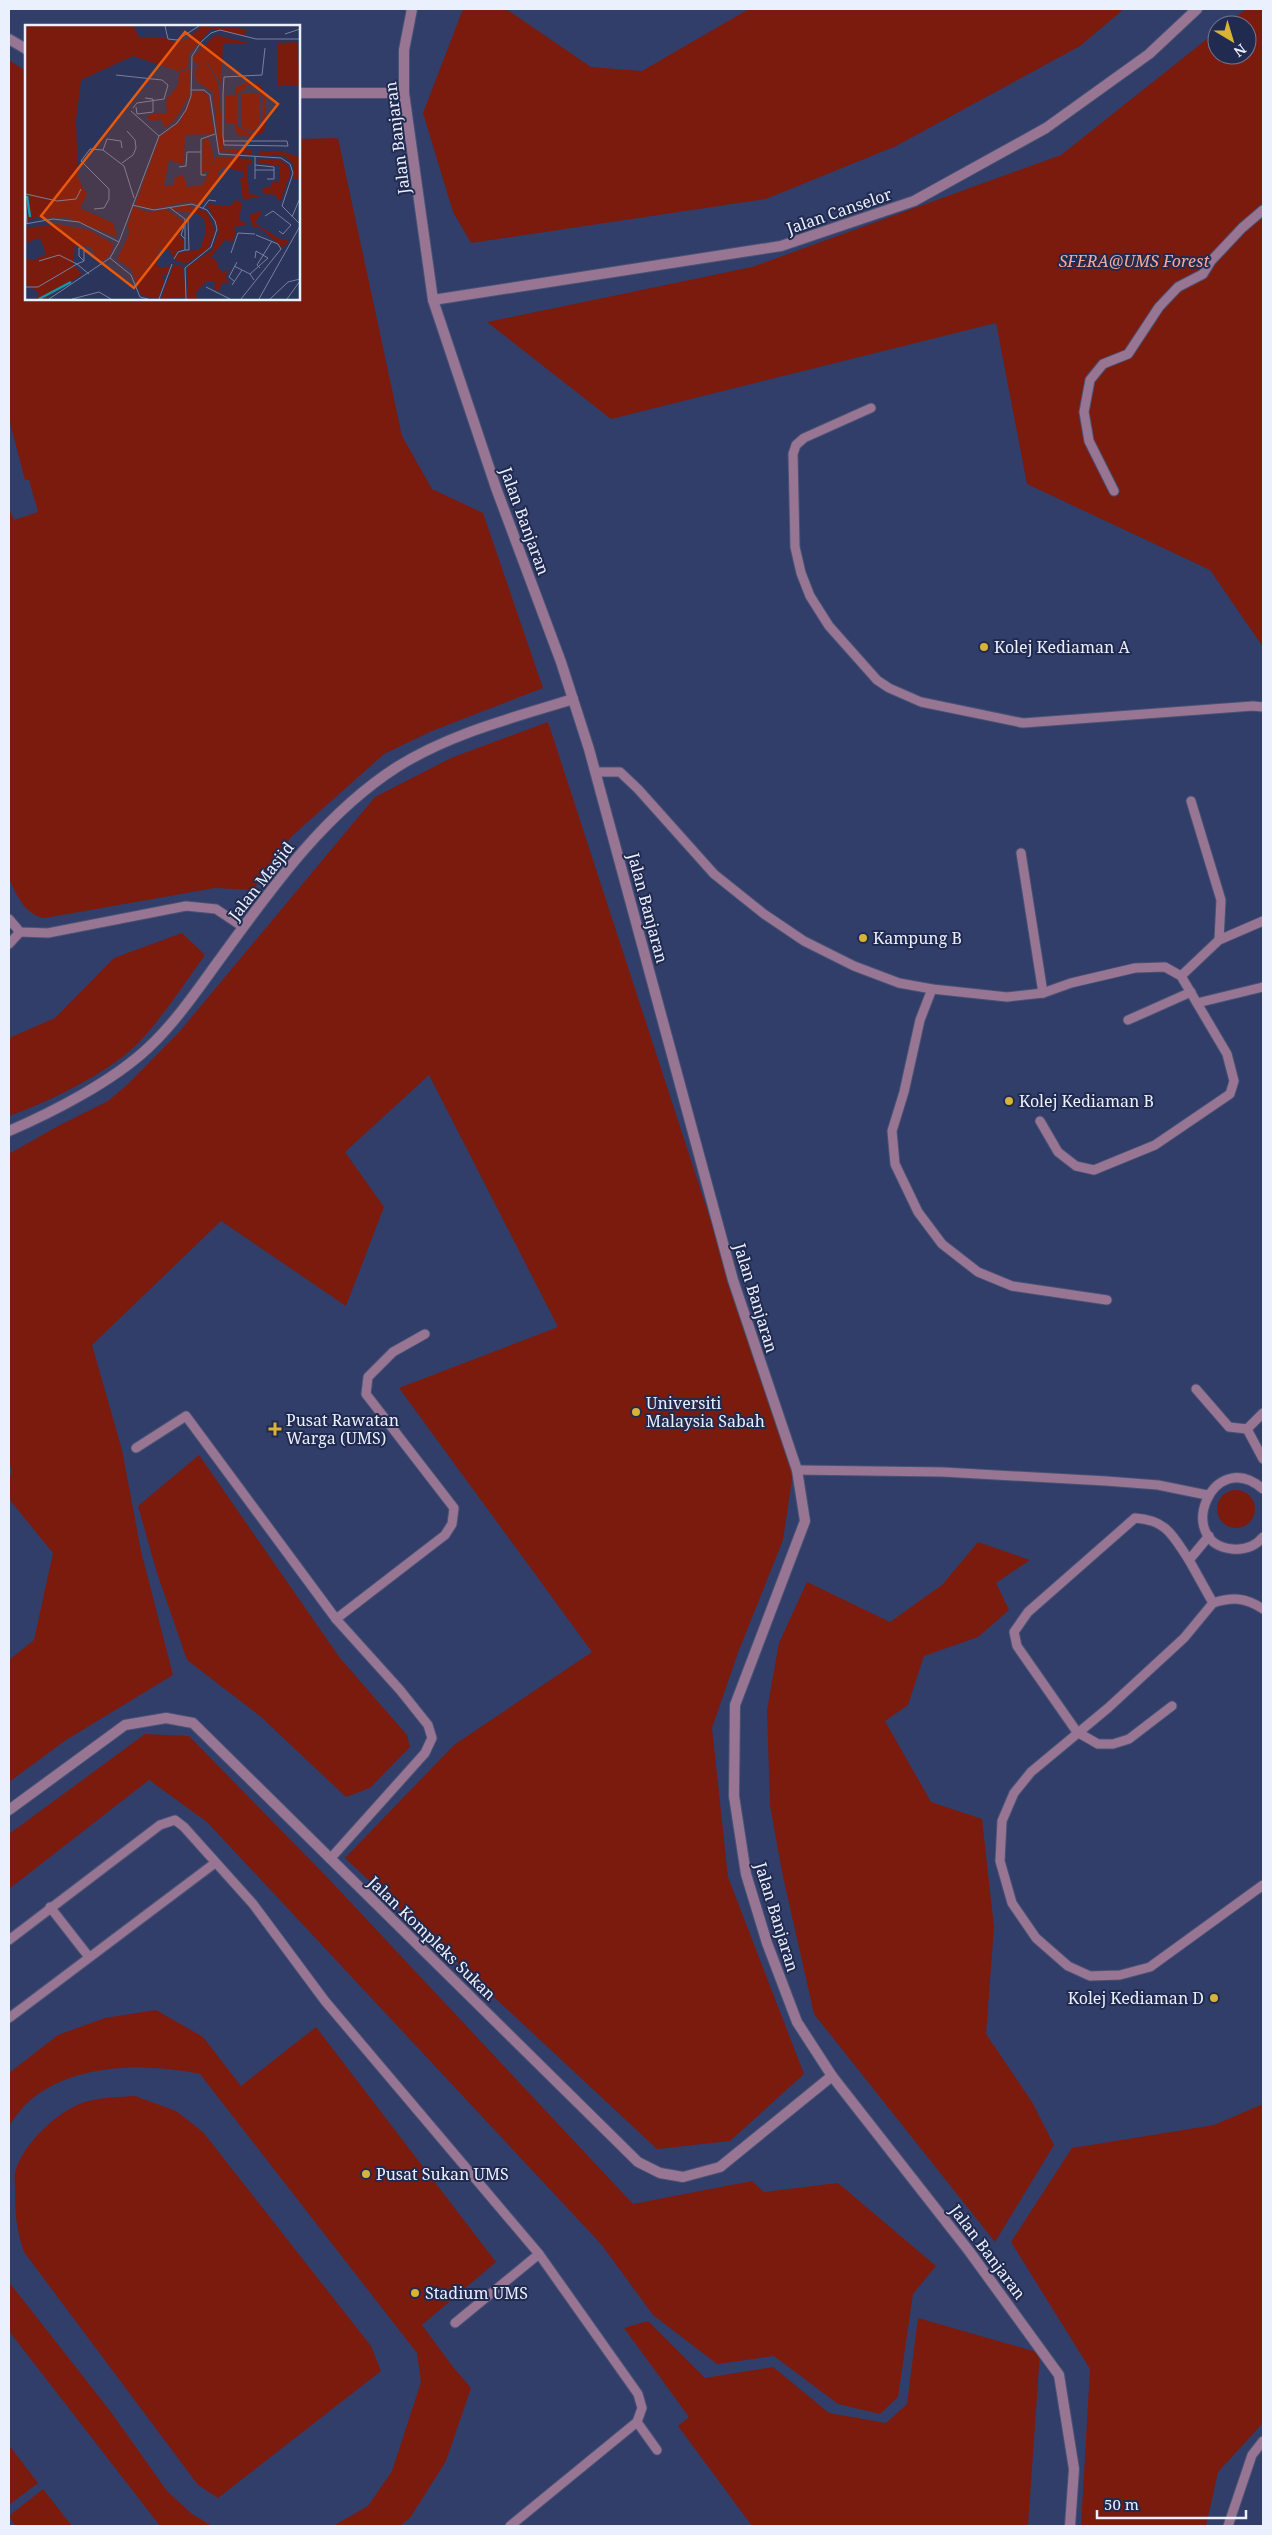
<svg xmlns="http://www.w3.org/2000/svg" width="1272" height="2535" viewBox="0 0 1272 2535" font-family="'Noto Serif',serif">
  <style>
    .built { fill: #323e6a; fill-rule: evenodd }
    .green { fill: #7a1b0e }
    .lines { fill: none; stroke-linecap: round; stroke-linejoin: round }
    .service-casing { stroke: #4a5375; stroke-width: 11 }
    .minor-casing { stroke: #4a5375; stroke-width: 12 }
    .service { stroke: #987693; stroke-width: 9 }
    .minor { stroke: #987693; stroke-width: 10 }
    .poi-dot { fill: #d9b334; stroke: #212a4f; stroke-width: 2 }
    .labels { text-anchor: middle; stroke-width: 4; stroke-linejoin: round; paint-order: stroke }
    .street-label { font-size: 16px; fill: #ebf0ff; stroke: #212a4f }
    .park-label { font-size: 16px; font-style: italic; fill: #f8a899; stroke: #212a4f }
    .poi-label { font-size: 16px; fill: #ebf0ff; stroke: #212a4f; text-anchor: start }
    .inset-river { fill: none; stroke: #1198ac; stroke-width: 2.5 }
    .inset-road { fill: none; stroke: #78809d; stroke-width: 1 }
    .view { fill: #e8590c; fill-opacity: 0.15; stroke: #e8590c; stroke-width: 2.5 }
    .inset-edge { fill: none; stroke: #ebf0ff; stroke-width: 2.5 }
  </style>
  <rect width="100%" height="100%" fill="#2b355b"/>
  <path class="built" d="M9,9H1263V2526H9ZM1217,25H1247V55H1217ZM26,26H299V299H26Z"/>
  <g class="green">
    <polygon points="463,9 506,9 591,67 642,71 749,9 1124,9 1080,46 896,146 766,199 471,243 453,212 423,113"/>
    <polygon points="1246,9 1263,9 1263,647 1210,570 1027,484 996,323 611,419 487,322 752,267 1061,155 1217,31 1217,55 1247,55 1247,25 1225,25"/>
    <path d="M9,60L26,71V299H299V139L338,138L402,436L432,489L483,513L543,688L432,731L384,754L292,836L253,890L215,888L45,918C26,916 16,895 9,878V509L14,520L38,512L29,480H25L9,419Z"/>
    <polygon points="548,722 793,1473 783,1540 739,1650 712,1728 728,1877 804,2074 730,2141 657,2149 345,1858 454,1745 592,1652 399,1388 558,1327 429,1075 345,1152 384,1207 346,1306 221,1221 92,1345 122,1450 141,1551 173,1675 66,1740 9,1782 9,1660 34,1640 53,1553 9,1499 9,1477 12,1472 9,1462 9,1154 58,1126 108,1101 128,1084 180,1031 375,797 451,758"/>
    <path d="M182,933L205,955C185,983 166,1012 143,1038C115,1070 49,1102 9,1116V1038L55,1018L114,958Z"/>
    <polygon points="199,1455 340,1658 407,1735 410,1747 370,1788 346,1797 260,1716 187,1660 157,1573 138,1506"/>
    <circle cx="1236" cy="1509" r="19"/>
    <polygon points="978,1542 1030,1560 996,1583 1009,1610 978,1637 924,1656 908,1705 885,1721 931,1802 982,1819 994,1927 986,2034 1032,2102 1054,2145 995,2242 814,2014 782,1872 770,1805 767,1710 779,1643 807,1582 890,1622 942,1585"/>
    <polygon points="145,1734 189,1736 326,1876 633,2204 752,2181 764,2192 838,2183 936,2266 913,2294 898,2397 880,2414 838,2404 774,2356 717,2364 653,2315 601,2244 207,1822 149,1780 9,1889 9,1834"/>
    <path d="M156,2010L203,2037L241,2086L316,2027L496,2262L422,2325L453,2367L471,2388L446,2461L410,2518L400,2526H333L368,2506L392,2471L421,2382L417,2353L200,2074C144,2063 70,2062 25,2105C19,2111 14,2119 9,2126V2073L58,2035L105,2018Z"/>
    <path d="M135,2096L176,2111L203,2132L371,2346L381,2371L218,2498L198,2485L24,2252C16,2229 15,2213 15,2189C15,2184 14,2178 15,2173C21,2145 61,2107 89,2101C104,2097 120,2097 135,2096Z"/>
    <polygon points="1263,2104 1263,2423 1218,2472 1206,2526 1081,2526 1090,2369 1011,2242 1072,2148 1214,2125"/>
    <polygon points="9,2282 111,2412 167,2491 192,2514 212,2526 160,2526 9,2331"/>
    <polygon points="918,2318 1040,2353 1028,2526 752,2526 678,2426 689,2417 624,2328 648,2321 705,2378 773,2367 829,2413 886,2423 907,2404"/>
    <polygon points="9,2445 38,2483 9,2505"/>
    <polygon points="43,2489 72,2526 15,2526 9,2516"/>
  </g>
  <g class="lines">
    <g class="service-casing">
      <g id="service">
        <polyline points="871,408 804,438 796,445 793,454 795,547 801,573 810,596 829,626 877,680 889,688 921,702 1023,723 1253,706 1263,707"/>
        <polyline points="1114,491 1089,441 1084,412 1090,380 1103,364 1128,354 1159,307 1178,287 1203,274 1211,261 1242,228 1263,210"/>
        <polyline points="596,772 620,772 638,789 714,874 764,914 804,941 854,966 899,983 932,989 1007,997 1043,993 1071,983 1135,968 1165,967 1181,976 1227,1054 1234,1081 1230,1094 1155,1145 1094,1170 1076,1166 1058,1152 1040,1121"/>
        <polyline points="1191,801 1221,900 1219,940"/>
        <polyline points="1021,853 1043,993"/>
        <polyline points="9,919 20,932 48,933 186,906 216,909 243,927"/>
        <polyline points="9,944 20,932"/>
        <polyline points="1181,976 1219,940 1263,921"/>
        <polyline points="932,989 920,1020 904,1092 892,1131 895,1164 918,1212 942,1244 978,1272 1012,1286 1107,1300"/>
        <polyline points="1197,1003 1263,987"/>
        <polyline points="1128,1020 1191,992"/>
        <polyline points="1196,1389 1229,1427 1247,1429"/>
        <polyline points="1263,1413 1247,1429 1263,1459"/>
        <polyline points="136,1448 186,1416 336,1619 400,1690 428,1725 432,1738 425,1753 330,1859"/>
        <polyline points="797,1470 943,1472 1106,1481 1158,1485 1207,1495"/>
        <path d="M1263,1489C1212,1445 1174,1543 1232,1549C1244,1550 1255,1547 1263,1537"/>
        <polyline points="1209,1536 1189,1560 1213,1603 1184,1638 1108,1708 1031,1772 1014,1793 1002,1821 1000,1861 1012,1903 1036,1938 1068,1966 1090,1976 1120,1975 1150,1967 1263,1885"/>
        <path d="M1213,1603C1232,1597 1245,1597 1263,1609"/>
        <polyline points="336,1619 445,1535 452,1524 454,1508 366,1394 368,1377 393,1352 425,1334"/>
        <path d="M1172,1706L1129,1739L1113,1744H1098L1077,1732L1017,1646L1014,1632L1028,1612L1135,1518C1167,1520 1173,1536 1189,1560"/>
        <polyline points="50,1907 89,1957"/>
        <polyline points="9,1940 160,1825 175,1820 184,1827 253,1904 325,2001 539,2254 638,2394 642,2408 637,2422 510,2526"/>
        <polyline points="9,2018 215,1863"/>
        <polyline points="455,2323 539,2254"/>
        <polyline points="637,2422 657,2450"/>
        <polyline points="1228,2526 1252,2455 1263,2441"/>
      </g>
    </g>
    <g class="minor-casing">
      <g id="minor">
        <polyline points="412,9 404,50 404,93 433,300 496,488 561,662 589,749 733,1280 797,1470 805,1521 735,1705 734,1796 746,1874 767,1943 797,2022 832,2076 969,2251 1059,2375 1074,2469 1070,2526"/>
        <polyline points="9,39 26,49"/>
        <polyline points="299,93 404,93"/>
        <polyline points="433,300 781,246 914,201 1046,128 1149,54 1197,9"/>
        <path d="M9,1131C53,1112 113,1081 148,1048C174,1024 196,992 217,963C269,892 322,815 397,767C451,733 513,718 573,699"/>
        <polyline points="9,1810 125,1725 166,1718 193,1723 638,2162 660,2173 683,2177 720,2167 832,2076"/>
      </g>
    </g>
    <use href="#service" class="service"/>
    <use href="#minor" class="minor"/>
  </g>
  <g class="poi-dot">
    <circle cx="984" cy="647" r="5"/>
    <circle cx="863" cy="938" r="5"/>
    <circle cx="1009" cy="1101" r="5"/>
    <circle cx="636" cy="1412" r="5"/>
    <path d="M272.5 1421.5h5v5h5v5h-5v5h-5v-5h-5v-5h5z"/>
    <circle cx="1214" cy="1998" r="5"/>
    <circle cx="366" cy="2174" r="5"/>
    <circle cx="415" cy="2293" r="5"/>
  </g>
  <g class="labels">
    <g class="street-label">
      <text transform="translate(397 138) rotate(-97)" y="6">Jalan Banjaran</text>
      <text transform="translate(839 211) rotate(-19)" y="6">Jalan Canselor</text>
      <text transform="translate(525 521) rotate(70)" y="6">Jalan Banjaran</text>
      <text transform="translate(261 881) rotate(-52)" y="6">Jalan Masjid</text>
      <text transform="translate(648 908) rotate(75)" y="6">Jalan Banjaran</text>
      <text transform="translate(756 1298) rotate(73)" y="6">Jalan Banjaran</text>
      <text transform="translate(777 1917) rotate(73)" y="6">Jalan Banjaran</text>
      <text transform="translate(432 1938) rotate(44)" y="6">Jalan Kompleks Sukan</text>
      <text transform="translate(988 2252) rotate(53)" y="6">Jalan Banjaran</text>
    </g>
    <g class="park-label">
      <text x="1134" y="267">SFERA@UMS Forest</text>
    </g>
    <g class="poi-label">
      <text x="994" y="653">Kolej Kediaman A</text>
      <text x="873" y="944">Kampung B</text>
      <text x="1019" y="1107">Kolej Kediaman B</text>
      <text x="646" y="1409">Universiti<tspan x="646" dy="18">Malaysia Sabah</tspan></text>
      <text x="286" y="1426">Pusat Rawatan<tspan x="286" dy="18">Warga (UMS)</tspan></text>
      <text x="1204" y="2004" text-anchor="end">Kolej Kediaman D</text>
      <text x="376" y="2180">Pusat Sukan UMS</text>
      <text x="425" y="2299">Stadium UMS</text>
    </g>
  </g>
  <g transform="translate(25 25)">
    <rect width="275" height="275" fill="#2b355b"/>
    <path d="M0,1H108L115,13H140L149,17L161,15L177,1L222,4L219,11L186,4L164,29L163,43L153,46L108,31L56,55L51,95L53,153L62,170L55,183L88,198L92,212L41,192H13L0,197ZM190,10L224,18L198,19L196,59L182,37L174,43L167,33ZM273,17L274,61H253V18ZM182,38L193,58L199,125H227V130L194,126L188,67L172,57L169,45ZM164,44V71L150,95L140,103L136,95L125,96L122,91L127,89L142,88L141,75L153,60L154,48ZM222,57L234,59L240,67V102L239,107L228,112L216,111L211,108L209,98H201V71L210,70V63ZM224,60L232,63L238,73L237,101L226,109L212,101V69ZM177,66L183,70L189,109L160,110L159,140L144,135L139,161L149,160V154L158,149L162,162L178,160L184,146H177L178,114L183,112L189,132L185,143L191,132L227,134V139L222,140L224,169L237,171L218,175L215,153H219L218,147L199,142L193,147V155L177,179L161,177L127,184L110,180L135,111L155,97L168,67ZM216,69H235V98L230,105L222,106L216,100ZM234,126L259,127L275,132L274,154H268V139L259,131L233,130ZM231,134L255,135L263,140L265,149L256,175H251L252,170L239,169L237,163L247,161V156H254L255,141L234,138ZM211,175L217,178L214,195L223,199L209,202L211,207L207,217L200,215L186,232L194,238L192,241L198,248L205,243L200,252L205,257L197,258L194,266L188,263L191,256H182L171,267L172,274H163L162,242L187,225L194,206L182,179L205,181ZM161,180L182,187L190,206L183,224L161,239L150,235L153,228L175,224L181,207L179,194L173,189L148,185V182ZM108,182L124,187L141,184L158,196L154,210L159,216L158,223L151,227L149,234L144,224H135L129,237L136,243L145,241L143,248L137,251L139,257L133,274L116,270L106,244L92,234L104,209L103,199ZM235,186L237,187L230,198L255,214H265L258,223L234,202H228L224,190ZM33,199L64,205L88,219V222L84,231L74,238L66,222L50,220L48,239L57,249L19,274H10L14,271L12,266L0,259V234L9,235L21,229L15,213L0,218V203ZM149,239L158,242L161,272L136,274Z" fill="#7a1b0e" fill-rule="evenodd"/>
    <path class="inset-river" d="M2,171L5,192M14,274L46,257"/>
    <path class="inset-road" d="M140,1L143,14L152,15L174,1M260,9L275,4M91,50L137,55L143,60L139,74L112,78L108,83M166,65H179L185,70L194,129L256,133L265,139L268,148L257,181L275,199M111,82L112,89L128,87V74L120,73M106,86L134,111M199,116H262L263,121L199,120L198,111V69L199,52L237,50L240,23M97,123L96,116L82,114L78,125L99,141L109,173M97,138L108,130L111,123L110,115L102,106M230,140L249,142V145H230M154,142L161,141L162,127H176M181,150H176V114L190,109M230,154V132M242,154H249V145M0,168L2,198M1,169L32,176L51,174L56,164M107,180L129,185L167,179L182,185L190,196L192,204L186,222L160,243L161,274M144,182L160,194V225L153,227L149,234M178,183L184,175L191,176M69,184L79,183L84,174V164L56,136L65,124L78,125M240,191L248,186L266,200L258,209L254,206M267,192L275,173M0,199L28,194L54,197L94,217M159,201L156,210L160,214M59,223V236L54,231V223ZM160,225H164L163,194M206,228L213,208L230,209M85,233L106,250L115,272L123,274M14,236L34,230L52,239L59,236M209,241L225,249L229,255M235,243L232,240L247,216M225,249L243,233L231,226L230,233M209,256L204,252L212,237M207,260L217,245M0,262H13L52,239L64,249M181,262L205,274M24,274L85,233L94,217L134,111L152,98L161,85L166,71L167,31L176,17L186,8L195,5L231,14H275M47,274L74,267L86,274M134,274L147,239M216,274L256,224L253,219L231,210M234,274L275,201M245,274L263,257L275,254M262,274L275,256"/>
    <path class="view" d="M160,7L253,79L109,263L16,191Z"/>
    <rect width="275" height="275" class="inset-edge"/>
  </g>
  <rect width="1272" height="2535" fill="none" stroke="#ebf0ff" stroke-width="20"/>
  <g transform="translate(1232 40) rotate(142)"><circle r="24" fill="#212a4f" stroke="#727995"/>
  <path d="M0-4L9 19L0 12L-9 19Z" fill="#d9b334"/>
  <text y="-8" font-size="14" font-weight="bold" text-anchor="middle" fill="#ebf0ff">N</text>
  </g>
  <path d="M1097 2510v8h149v-8" fill="none" stroke="#ebf0ff" stroke-width="2.5"/>
  <text x="1104" y="2510" font-size="15" fill="#ebf0ff" stroke="#212a4f" stroke-width="4" paint-order="stroke">50 m</text>
</svg>
